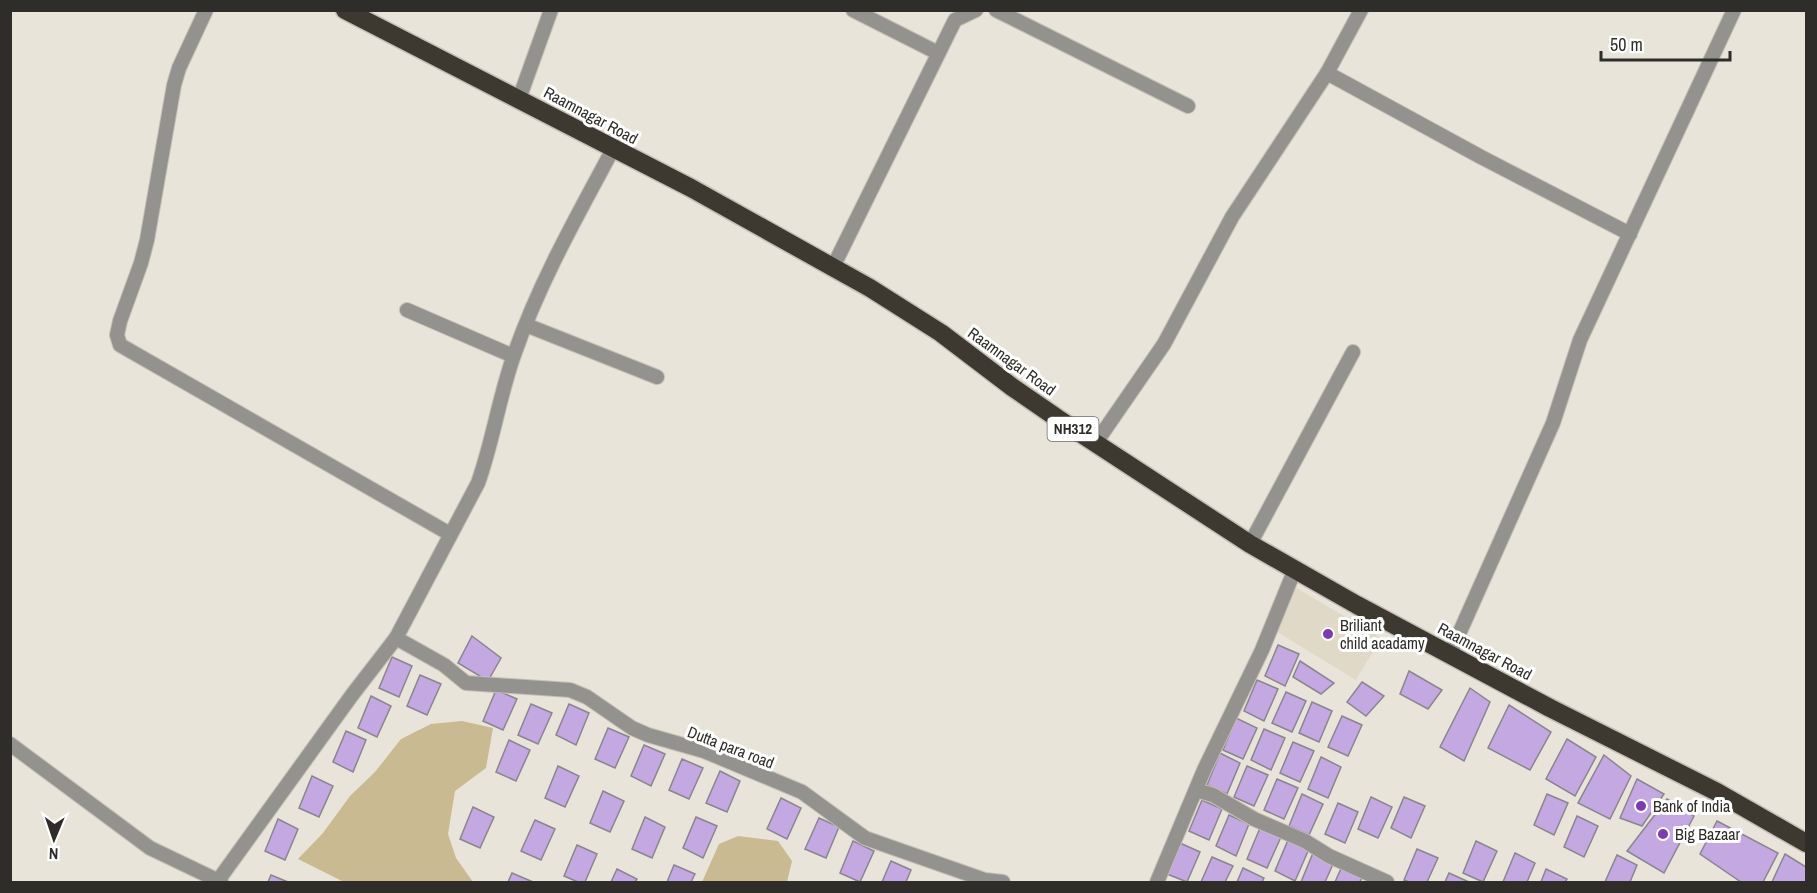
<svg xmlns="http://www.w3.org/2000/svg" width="1817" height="893" viewBox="0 0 1817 893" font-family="'Archivo Narrow',sans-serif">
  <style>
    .built { fill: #e0d9c7 }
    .green { fill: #c9ba92 }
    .building { fill: #c3a8e1; stroke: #8a858f; stroke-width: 1.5 }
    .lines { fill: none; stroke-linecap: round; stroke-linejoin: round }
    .street-casing { stroke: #c3bfb6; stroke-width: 16 }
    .highway-casing { stroke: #c3bfb6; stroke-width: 21 }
    .street { stroke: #94928e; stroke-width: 14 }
    .highway { stroke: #3d3930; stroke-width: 18 }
    .poi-dot { fill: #7c3cb0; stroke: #fff; stroke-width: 2 }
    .labels { text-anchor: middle; stroke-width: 6; stroke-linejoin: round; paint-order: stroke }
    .shield { fill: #fff; stroke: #6d6c69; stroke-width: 1.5 }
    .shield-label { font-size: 15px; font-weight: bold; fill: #2e2d29 }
    .street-label { font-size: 16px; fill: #2e2d29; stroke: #fff }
    .poi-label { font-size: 16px; fill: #2e2d29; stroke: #fff; text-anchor: start }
  </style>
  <rect width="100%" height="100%" fill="#e8e4d9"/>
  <polygon class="built" points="1293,586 1381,638 1356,680 1274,630"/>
  <g class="green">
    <polygon points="462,721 493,728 486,768 455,791 448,834 456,858 473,882 344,882 298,859 323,833 350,796 375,772 401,739 431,724"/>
    <polygon points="738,836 778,841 792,861 787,882 702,882 719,844"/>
  </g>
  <g class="building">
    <polygon points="472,636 501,658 488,681 458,663"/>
    <polygon points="1278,645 1299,654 1285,686 1265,676"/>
    <polygon points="392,657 412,666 399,697 379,688"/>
    <polygon points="1300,661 1334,683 1321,694 1293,677"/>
    <polygon points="1409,671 1442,690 1428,709 1400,694"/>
    <polygon points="420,675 441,684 427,715 407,706"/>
    <polygon points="1257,680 1278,689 1264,721 1244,711"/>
    <polygon points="1362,682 1384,696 1366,716 1347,702"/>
    <polygon points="1470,688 1490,702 1464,761 1440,747"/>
    <polygon points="496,690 517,699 503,730 483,721"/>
    <polygon points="1286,692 1306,701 1292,732 1272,723"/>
    <polygon points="371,696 391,706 377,737 358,728"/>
    <polygon points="1312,702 1332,711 1319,742 1299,733"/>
    <polygon points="531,704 552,713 538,744 518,735"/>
    <polygon points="569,704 589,713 576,745 556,735"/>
    <polygon points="1509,705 1551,732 1530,770 1488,748"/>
    <polygon points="1342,716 1362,725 1348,756 1328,747"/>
    <polygon points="1236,718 1257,728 1243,759 1223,750"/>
    <polygon points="608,728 629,737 615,768 595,759"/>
    <polygon points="1264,729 1285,738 1271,770 1251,760"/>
    <polygon points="346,731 366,740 353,772 333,762"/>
    <polygon points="1567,739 1596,757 1575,796 1546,779"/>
    <polygon points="509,740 530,750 516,781 496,772"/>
    <polygon points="1293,742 1314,751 1300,782 1280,773"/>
    <polygon points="644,745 665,754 651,786 631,776"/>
    <polygon points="1220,753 1240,763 1227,794 1207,785"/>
    <polygon points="1604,755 1631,776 1610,819 1578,803"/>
    <polygon points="1321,757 1341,767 1328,798 1308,789"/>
    <polygon points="682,759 703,768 689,799 669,790"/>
    <polygon points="558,766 579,776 565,807 545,798"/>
    <polygon points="1247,766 1268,775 1254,806 1234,797"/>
    <polygon points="720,771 740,781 727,812 706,803"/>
    <polygon points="312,776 333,786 319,817 299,808"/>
    <polygon points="1277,779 1298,788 1284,819 1264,810"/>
    <polygon points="1637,779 1664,794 1642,826 1620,818"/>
    <polygon points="603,791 624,801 610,832 590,823"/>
    <polygon points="1302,794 1323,804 1309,835 1289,826"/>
    <polygon points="1547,794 1568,803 1554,835 1534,825"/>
    <polygon points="1371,797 1392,807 1378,838 1358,829"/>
    <polygon points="1404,797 1425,806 1411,838 1391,828"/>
    <polygon points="781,798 801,808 787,839 767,829"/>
    <polygon points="1667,799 1694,816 1664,873 1627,851"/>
    <polygon points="1202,800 1222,809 1209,840 1189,831"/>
    <polygon points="1338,803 1358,812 1345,843 1325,834"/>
    <polygon points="473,807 494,817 480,848 460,839"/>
    <polygon points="1229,815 1249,824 1236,856 1216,846"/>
    <polygon points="1577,816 1598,826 1584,857 1564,847"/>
    <polygon points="645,817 665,827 652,858 632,849"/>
    <polygon points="696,817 717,826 703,858 683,848"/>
    <polygon points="819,818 839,827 826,858 805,849"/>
    <polygon points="278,819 298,829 285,860 265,851"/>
    <polygon points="535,820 555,829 541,860 521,851"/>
    <polygon points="1717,821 1778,853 1763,882 1741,882 1700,854"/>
    <polygon points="1260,828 1281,837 1267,868 1247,859"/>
    <polygon points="1288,840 1309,849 1295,881 1275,871"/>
    <polygon points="853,841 874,851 860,882 840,873"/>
    <polygon points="1476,841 1497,851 1483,882 1463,873"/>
    <polygon points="1180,843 1200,852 1187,882 1167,874"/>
    <polygon points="577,845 597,854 585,882 578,882 564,876"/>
    <polygon points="1417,849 1438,858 1427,882 1409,882 1404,880"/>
    <polygon points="1313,853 1334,862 1325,882 1301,882"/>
    <polygon points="1515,853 1535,863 1527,882 1503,882"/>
    <polygon points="1785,854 1806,867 1806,882 1772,882"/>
    <polygon points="1617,855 1637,865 1630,882 1605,882"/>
    <polygon points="1212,857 1233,866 1225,882 1201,882"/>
    <polygon points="891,861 911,870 906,882 882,882"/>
    <polygon points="1343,864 1363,874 1360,882 1335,882"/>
    <polygon points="674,865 695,874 691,882 667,882"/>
    <polygon points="1243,868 1264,878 1262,882 1237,882"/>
    <polygon points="617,869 637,879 635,882 611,882"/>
    <polygon points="1546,869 1567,879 1565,882 1541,882"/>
    <polygon points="512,873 533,882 508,882"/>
    <polygon points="1449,873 1469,882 1445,882"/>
    <polygon points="271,875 288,882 268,882"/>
  </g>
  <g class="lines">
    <g class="street-casing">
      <g id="street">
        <polyline points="206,10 179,68 174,85 147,240 141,263 120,321 117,335 120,345 450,534"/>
        <polyline points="853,10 938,53"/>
        <polyline points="996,10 1188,106"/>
        <polyline points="1327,73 1481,157 1630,234"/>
        <polyline points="519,99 551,10"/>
        <polyline points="833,267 955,20 976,10"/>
        <polyline points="407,310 513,356"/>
        <polyline points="526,325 657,377"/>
        <polyline points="1095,444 1164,344 1232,217 1327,73 1361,10"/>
        <polyline points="1250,544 1353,352"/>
        <polyline points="396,638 444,665 466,683 570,690 587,697 632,728 648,735 704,751 802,792 865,838 985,880 1003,882"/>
        <polyline points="1450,654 1553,423 1580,340 1734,10"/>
        <polyline points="10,744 150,848 221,882"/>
        <polyline points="1196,790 1213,795 1254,819 1305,841 1329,856 1387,882"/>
        <path d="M217,882L352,695L396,638L478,483C493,441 499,397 514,355C539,283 577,216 613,149"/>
        <polyline points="1157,882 1204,770 1262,650 1295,569"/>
      </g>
    </g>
    <g class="highway-casing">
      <polyline id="highway" points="345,10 691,188 870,288 941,333 1012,387 1057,418 1250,544 1357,605 1550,708 1717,792 1806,843"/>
    </g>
    <use href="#street" class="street"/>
    <use href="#highway" class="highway"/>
  </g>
  <g class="poi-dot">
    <circle cx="1328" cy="634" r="6"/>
    <circle cx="1641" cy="806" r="6"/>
    <circle cx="1663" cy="834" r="6"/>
  </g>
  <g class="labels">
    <rect class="shield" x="1047.5" y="417" width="51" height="24" rx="4.5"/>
    <g class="shield-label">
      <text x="1073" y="434">NH312</text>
    </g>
    <g class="street-label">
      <text transform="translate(591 115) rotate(28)" y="6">Raamnagar Road</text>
      <text transform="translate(1012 361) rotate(36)" y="6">Raamnagar Road</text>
      <text transform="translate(1485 651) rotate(28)" y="6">Raamnagar Road</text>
      <text transform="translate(731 747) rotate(21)" y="6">Dutta para road</text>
    </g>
    <g class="poi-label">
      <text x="1340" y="631">Briliant<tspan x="1340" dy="18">child acadamy</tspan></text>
      <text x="1653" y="812">Bank of India</text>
      <text x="1675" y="840">Big Bazaar</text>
    </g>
  </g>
  <rect width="1817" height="893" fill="none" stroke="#2e2d29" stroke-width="24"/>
  <g transform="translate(54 839) rotate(182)" stroke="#ffffff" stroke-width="4.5" paint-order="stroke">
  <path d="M0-4.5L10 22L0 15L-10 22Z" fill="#2e2d29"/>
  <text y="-9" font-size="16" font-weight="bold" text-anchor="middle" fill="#2e2d29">N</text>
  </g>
  <path d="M1601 51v9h129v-9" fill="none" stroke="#2e2d29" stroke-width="3"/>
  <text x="1610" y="51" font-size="18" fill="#2e2d29" stroke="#ffffff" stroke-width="4.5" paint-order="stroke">50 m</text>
</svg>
